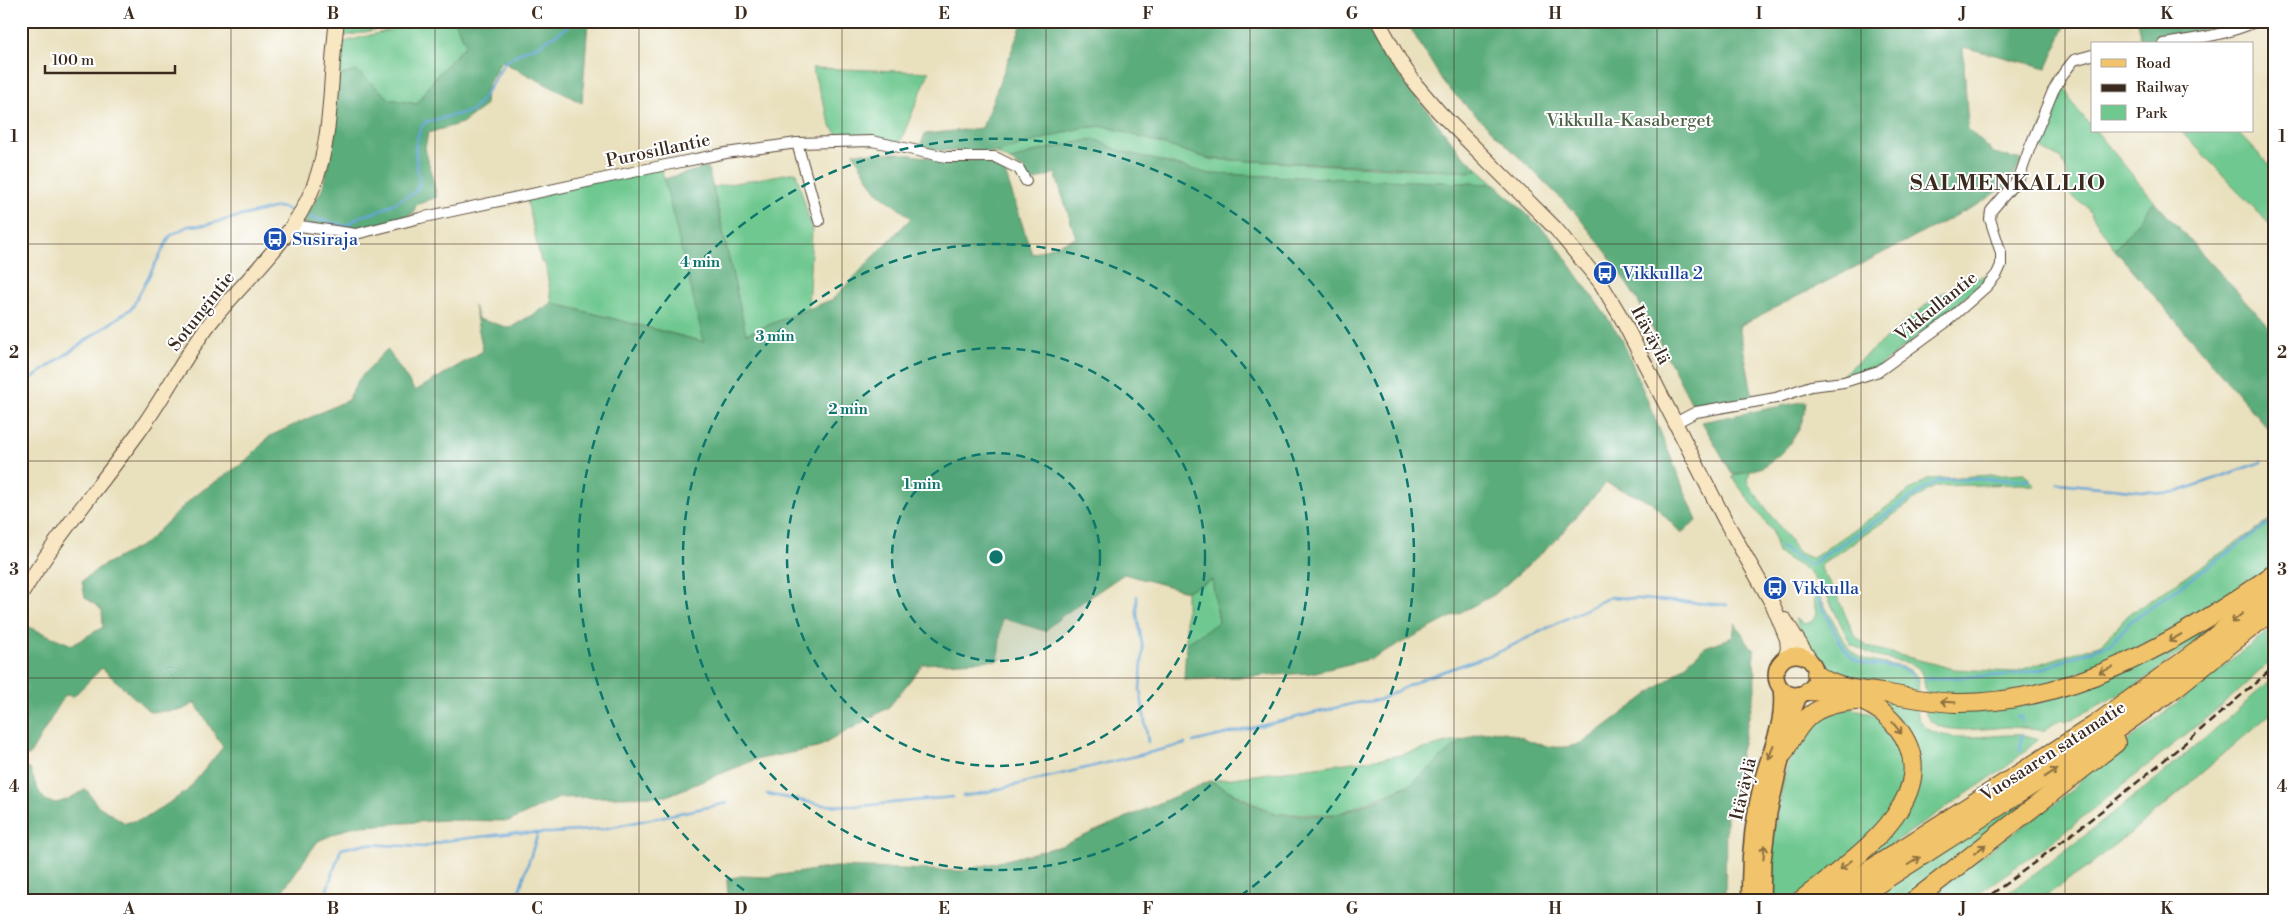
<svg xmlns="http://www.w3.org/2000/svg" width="2296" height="922" viewBox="0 0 2296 922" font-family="'Libre Bodoni',serif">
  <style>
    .green { fill: #6ec88f; stroke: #547956 }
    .forest { fill: #5aac7a; stroke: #4a6b4c }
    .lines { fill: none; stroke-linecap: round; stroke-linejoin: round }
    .stream { stroke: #63a5d6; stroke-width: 2.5 }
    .street-casing { stroke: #554536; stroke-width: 12 }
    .secondary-casing { stroke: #554536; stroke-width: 16 }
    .primary-casing { stroke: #554536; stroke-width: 18 }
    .highway-casing { stroke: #554536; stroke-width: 20 }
    .street { stroke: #fff; stroke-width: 10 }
    .secondary { stroke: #f9e7c3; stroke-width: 14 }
    .primary { stroke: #f1c36a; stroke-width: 15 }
    .highway { stroke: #f1c36a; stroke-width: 18 }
    .rail { stroke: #3b2a1e; stroke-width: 2.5; stroke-dasharray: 8 4; stroke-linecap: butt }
    .oneway { stroke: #8d6f40 }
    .grid { fill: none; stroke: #3b2a1e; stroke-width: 1; stroke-opacity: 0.55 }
    .ring { fill: none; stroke: #0f766e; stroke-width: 2.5; stroke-dasharray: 9 6 }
    .labels { text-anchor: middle; stroke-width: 4; stroke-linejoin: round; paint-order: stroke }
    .park-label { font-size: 18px; fill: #4d6146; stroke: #fff }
    .street-label { font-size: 18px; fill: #3b2a1e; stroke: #fff }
    .transit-label { font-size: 18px; fill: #164399; stroke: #fff; text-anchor: start }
    .district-label { font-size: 22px; font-weight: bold; letter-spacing: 1px; fill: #3b2a1e; stroke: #fff }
    .centre { fill: #0f766e; stroke: #fff; stroke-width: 2.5 }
    .ring-label { font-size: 15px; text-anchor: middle; font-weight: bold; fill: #0f766e; stroke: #fff; stroke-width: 4; stroke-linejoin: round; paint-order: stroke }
    .neatline { fill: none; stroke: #3b2a1e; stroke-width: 2 }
    .grid-label { font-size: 16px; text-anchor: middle; font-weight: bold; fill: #3b2a1e }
  </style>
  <rect width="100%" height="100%" fill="#fff"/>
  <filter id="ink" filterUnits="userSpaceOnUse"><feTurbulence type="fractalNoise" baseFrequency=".02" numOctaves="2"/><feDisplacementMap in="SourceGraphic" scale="10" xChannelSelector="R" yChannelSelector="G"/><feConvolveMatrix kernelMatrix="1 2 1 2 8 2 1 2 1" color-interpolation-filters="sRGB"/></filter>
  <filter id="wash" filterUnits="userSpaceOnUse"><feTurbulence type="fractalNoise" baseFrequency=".0096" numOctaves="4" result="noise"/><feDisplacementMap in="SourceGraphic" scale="20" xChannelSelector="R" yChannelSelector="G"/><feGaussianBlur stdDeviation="1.12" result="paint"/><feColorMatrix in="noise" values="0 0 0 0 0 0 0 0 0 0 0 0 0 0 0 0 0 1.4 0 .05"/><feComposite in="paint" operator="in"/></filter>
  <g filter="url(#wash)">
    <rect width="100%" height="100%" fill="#e9e0bd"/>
    <g class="green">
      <polygon points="343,21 455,21 466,44 438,74 417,104 390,99 357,71 338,76 340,43 390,30 393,26 341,37"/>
      <polygon points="812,68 929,72 900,143 841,138 831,126"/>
      <polygon points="2059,87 2066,89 2072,103 2092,127 2092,131 2096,131 2154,201 2115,250 2085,205 2070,195 2067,173 2062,159 2034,145"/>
      <polygon points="1105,126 1210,159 1472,172 1478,169 1495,184 1210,174 1117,150 1094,139 1034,152 1010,161 996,153 1080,128"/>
      <polygon points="2181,131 2237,131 2275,171 2275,230"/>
      <polygon points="661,166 664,179 705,342 552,303 545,263 541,262 526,196"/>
      <polygon points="796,172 812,230 808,309 746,334 713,187"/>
      <polygon points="1995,271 1940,319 1877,368 1836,380 1938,295"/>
      <polygon points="1751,469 1747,480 1749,485 1799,553 1811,558 1816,556 1927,479 2024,473 2035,486 2022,484 1937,486 1929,490 1821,565 1822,571 1835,591 1854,635 1868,647 1954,669 2014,672 2102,644 2128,615 2263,525 2275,515 2275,566 2235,595 2122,657 2050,684 1992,696 1926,695 1923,674 1917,667 1909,663 1878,657 1851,645 1827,596 1808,571 1778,553 1772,531 1732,477"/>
      <polygon points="1212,579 1219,622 1186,644 1186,591"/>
      <path d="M1817,592L1849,649C1869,671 1903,657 1919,678L1918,693L1838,679L1831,675L1800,630L1795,619L1805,624L1811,622L1816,616L1814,599Z"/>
      <path d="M2237,606L2193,644L2139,684L2066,722L2061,719L2043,731C2032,729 2020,727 2008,727C1986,728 1922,740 1925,705L2039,699Z"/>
      <polygon points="2275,626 2275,657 2226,702 2053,841 1967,901 1923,901 1969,865 2069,793 2086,774"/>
      <path d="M2275,676V710L2142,824L2082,871L2038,901H1997C2094,831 2187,757 2275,676Z"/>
      <path d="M1856,695L1917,705C1915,749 1984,735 2012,735C2021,734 2030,736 2039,739L2006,767L1840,879L1875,846L1918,754L1912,736L1903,723Z"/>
      <polygon points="1848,708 1863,711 1879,717 1896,732 1907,767 1897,805 1847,858 1791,901 1769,901 1771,845 1784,778 1791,754 1812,718"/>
      <polygon points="1464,739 1411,784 1338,814 1275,814 1210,781 1391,757"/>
      <polygon points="2054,782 1905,901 1868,901 1897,879"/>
    </g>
    <g class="forest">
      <polygon points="455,21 588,21 582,103 501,61 486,88 485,106 462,123 428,133 425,148 437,197 416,205 413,214 373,226 349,230 304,224 303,219 322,190 334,141 338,76 357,71 390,99 417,104 438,74 466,45"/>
      <polygon points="1023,21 1281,21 1283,25 1292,21 1368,21 1382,53 1460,152 1478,169 1472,172 1378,166 1210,159 1105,126 1080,128 996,153 919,149 925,134 982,128"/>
      <polygon points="1406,21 2067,21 2047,68 1963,47 1968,129 1994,153 2022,160 2009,184 1979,204 1739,326 1753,398 1693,406 1638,301 1607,253 1573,210 1445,85"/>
      <polygon points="2137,21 2229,21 2181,36 2141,41"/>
      <path d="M1094,139L1117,150L1210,174L1495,184L1551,237L1622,339L1697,521L1681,533L1651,502L1606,483L1554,542L1494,595L1370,659L1311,673L1184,680L1186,644L1219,622L1212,580L1186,591L1124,574L1062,616L1045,631L1002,618L998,660L923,664L889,707L817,748L754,760L667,796L559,798L510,821L444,820L351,827L318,841L275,901H21L22,767L30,769C43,808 50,811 86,789L97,805L125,823L146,818L187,791L223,747L195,703L182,710L150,712L102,668L74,696L65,695L29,756H21V624L72,645L103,627L102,610L85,597L82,581L100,567L146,543L194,496L242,464L270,436L348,400L359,379L387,349L415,391L483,351L474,306L478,319L510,328L552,303L704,342L664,179L708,167L746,334L833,299L911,218L876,191L853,153H899L945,160L994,161L1003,166L1032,254L1076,238L1055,173L1031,182L1023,168L1010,161L1034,152Z"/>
      <polygon points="2154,201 2275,333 2275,437 2115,250"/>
      <path d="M1806,401C1804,429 1789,449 1766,465C1758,470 1743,472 1733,475L1702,422Z"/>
      <path d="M1735,623L1754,651L1755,690L1726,816L1725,901H728L727,879L741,876L767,877L835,867L963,871L1061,846L1210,781C1228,790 1258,809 1275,813C1282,816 1331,816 1339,814C1352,810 1402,790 1412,783C1436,766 1455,737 1486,732C1521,726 1542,760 1584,742L1673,676L1705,647L1733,637Z"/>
    </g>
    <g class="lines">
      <g class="stream">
        <path d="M308,217L346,226L361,216L377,212L414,193L419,185V180C416,156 411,143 425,122L472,111L483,98L505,62L521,52L539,45L577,21"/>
        <polyline points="21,386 132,308 170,236 188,226 205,225 277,207 285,208 292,212"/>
        <polyline points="2058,483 2163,493 2177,492 2262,462"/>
        <polyline points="1780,547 1810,565 1935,482 1947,479 2029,480"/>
        <polyline points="1137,596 1137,615 1143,650 1140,689 1148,742"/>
        <path d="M1818,597C1826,613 1839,647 1853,658C1871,673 1905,657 1916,681"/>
        <polyline points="1926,679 2009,675 2039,670 2112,643 2130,622 2275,519"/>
        <polyline points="2016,717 2021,717 2021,722"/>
        <polyline points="1193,742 1356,703 1379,700 1422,679 1499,652 1610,597 1727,605"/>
        <polyline points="2020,750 2021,735"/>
        <polyline points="767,794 824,805 861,806 953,797"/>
        <polyline points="963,796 978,794 1185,744"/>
        <polyline points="323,901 341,849 364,844 424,847 444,841 513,833 551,833 603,829 727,803"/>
        <polyline points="516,901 538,833"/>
      </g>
    </g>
  </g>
  <g filter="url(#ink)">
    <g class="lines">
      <g class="street-casing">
        <g id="street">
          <path d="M2163,44C2195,39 2227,35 2257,21"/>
          <polyline points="797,143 819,221"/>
          <polyline points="293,225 356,234 420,218 661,166 726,153 797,143 872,141 946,157 995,157 1019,169 1026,181"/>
          <polyline points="1675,423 1696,412 1776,398 1811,386 1844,382 1879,371 1945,323 1987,286 1997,274 2001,265 2001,253 1990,219 1991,211 2019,178 2030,147 2053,91 2063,74 2074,60 2092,55"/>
        </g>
      </g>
      <g class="secondary-casing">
        <g id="secondary">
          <polyline points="1378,21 1401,63 1416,85 1439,112 1556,229 1600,282 1621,317 1725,520 1773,605 1787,639 1788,649 1785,658"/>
          <path d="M21,595C55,538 99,487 138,433C164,398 183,358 210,323C246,278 293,240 314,185C334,133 329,76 337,21"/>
          <polyline points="1785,620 1810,660"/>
        </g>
      </g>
      <g class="primary-casing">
        <g id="primary">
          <circle cx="1796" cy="675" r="20"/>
          <path d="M1750,901C1748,859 1753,818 1763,778C1772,744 1785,724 1781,688"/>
          <polyline points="1762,901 1763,861 1769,813 1787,734 1795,706 1800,694"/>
        </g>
      </g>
      <g class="highway-casing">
        <g id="highway">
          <path d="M1816,674C1835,690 1865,690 1889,694C1911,698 1934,702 1956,703C2074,704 2182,639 2275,573"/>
          <path d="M1784,753C1802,717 1814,704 1856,701"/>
          <path d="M1800,901C1848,863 1952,797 1897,727C1876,700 1839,692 1808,691"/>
          <polyline points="1821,901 2093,726 2197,651 2275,587"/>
          <polyline points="1852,901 2099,742 2174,689 2275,609"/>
          <polyline points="1913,901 2116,743"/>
        </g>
      </g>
      <use href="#street" class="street"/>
      <use href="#secondary" class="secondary"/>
      <use href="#primary" class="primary"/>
      <use href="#highway" class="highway"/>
      <path class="rail" d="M1982,901C2084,828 2181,748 2275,666"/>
    </g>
    <defs><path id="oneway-shaft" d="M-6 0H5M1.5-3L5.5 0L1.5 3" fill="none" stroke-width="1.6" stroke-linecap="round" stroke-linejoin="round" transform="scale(1.25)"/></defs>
    <g class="oneway">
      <use href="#oneway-shaft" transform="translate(2237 618) rotate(140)"/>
      <use href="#oneway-shaft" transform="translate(2175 638) rotate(149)"/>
      <use href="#oneway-shaft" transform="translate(2106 670) rotate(158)"/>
      <use href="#oneway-shaft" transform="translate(1948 702) rotate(-176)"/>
      <use href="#oneway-shaft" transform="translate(1897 728) rotate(52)"/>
      <use href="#oneway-shaft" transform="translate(1771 752) rotate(109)"/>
      <use href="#oneway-shaft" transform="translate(2051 773) rotate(-33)"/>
      <use href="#oneway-shaft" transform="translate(1980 849) rotate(-38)"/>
      <use href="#oneway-shaft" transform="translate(1764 852) rotate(-85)"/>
      <use href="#oneway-shaft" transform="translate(1914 861) rotate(-32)"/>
      <use href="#oneway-shaft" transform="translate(1846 865) rotate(141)"/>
    </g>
  </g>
  <path class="grid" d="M231,21V901M435,21V901M639,21V901M842,21V901M1046,21V901M1250,21V901M1454,21V901M1657,21V901M1861,21V901M2065,21V901M21,244H2275M21,461H2275M21,678H2275"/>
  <circle cx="996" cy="557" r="104" fill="#0f766e" fill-opacity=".12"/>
  <g class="ring">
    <circle cx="996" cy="557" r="104"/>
    <circle cx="996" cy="557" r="209"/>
    <circle cx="996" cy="557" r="313"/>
    <path d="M756 899A418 418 0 1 1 1236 899"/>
  </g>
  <defs>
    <g id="bus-disc" transform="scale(1.25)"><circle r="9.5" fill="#1a4fb4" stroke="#fff"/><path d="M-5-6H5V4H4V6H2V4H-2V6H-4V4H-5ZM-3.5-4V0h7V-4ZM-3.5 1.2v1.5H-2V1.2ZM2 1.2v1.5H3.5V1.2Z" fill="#fff"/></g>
  </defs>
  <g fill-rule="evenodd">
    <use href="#bus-disc" x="275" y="239"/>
    <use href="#bus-disc" x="1605" y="273"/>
    <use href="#bus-disc" x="1775" y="588"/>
  </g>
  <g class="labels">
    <g class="park-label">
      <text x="1629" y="126">Vikkulla-Kasaberget</text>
    </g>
    <g class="street-label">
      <text transform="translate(658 150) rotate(-12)" y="6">Purosillantie</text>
      <text transform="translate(1936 306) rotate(-39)" y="6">Vikkullantie</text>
      <text transform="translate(201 311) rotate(-52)" y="6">Sotungintie</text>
      <text transform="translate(1651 335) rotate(62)" y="6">Itäväylä</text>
      <text transform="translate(2053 751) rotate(-33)" y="6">Vuosaaren satamatie</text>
      <text transform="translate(1743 789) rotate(-77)" y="6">Itäväylä</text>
    </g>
    <g class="transit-label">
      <text x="292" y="245">Susiraja</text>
      <text x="1622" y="279">Vikkulla 2</text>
      <text x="1792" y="594">Vikkulla</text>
    </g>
    <g class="district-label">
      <text x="2008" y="190">SALMENKALLIO</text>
    </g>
  </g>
  <circle cx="996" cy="557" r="8" class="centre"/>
  <g class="ring-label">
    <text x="700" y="267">4 min</text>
    <text x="775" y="341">3 min</text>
    <text x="848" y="414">2 min</text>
    <text x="922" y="489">1 min</text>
  </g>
  <rect width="2296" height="922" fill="none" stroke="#fff" stroke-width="55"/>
  <rect x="2091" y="42" width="162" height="90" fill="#ffffff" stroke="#b1aaa5"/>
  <rect x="2101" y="59" width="25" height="8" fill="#f1c36a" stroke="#b1aaa5"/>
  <text x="2136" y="68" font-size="15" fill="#3b2a1e">Road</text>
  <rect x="2101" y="84" width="25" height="8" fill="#3b2a1e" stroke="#b1aaa5"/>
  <text x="2136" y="92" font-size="15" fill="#3b2a1e">Railway</text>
  <rect x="2101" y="105" width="25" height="15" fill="#6ec88f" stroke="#b1aaa5"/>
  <text x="2136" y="118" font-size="15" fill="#3b2a1e">Park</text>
  <path d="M45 65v8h130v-8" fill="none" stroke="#3b2a1e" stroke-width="2.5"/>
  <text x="52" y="65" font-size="15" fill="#3b2a1e" stroke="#ffffff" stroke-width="4" paint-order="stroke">100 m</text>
  <rect x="28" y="28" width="2240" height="866" class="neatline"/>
  <g class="grid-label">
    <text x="129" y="19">A</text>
    <text x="333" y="19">B</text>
    <text x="537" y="19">C</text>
    <text x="741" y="19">D</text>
    <text x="944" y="19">E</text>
    <text x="1148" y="19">F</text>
    <text x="1352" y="19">G</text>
    <text x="1555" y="19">H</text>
    <text x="1759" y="19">I</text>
    <text x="1963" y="19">J</text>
    <text x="2167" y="19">K</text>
    <text x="14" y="142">1</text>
    <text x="2282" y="142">1</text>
    <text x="14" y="358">2</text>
    <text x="2282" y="358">2</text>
    <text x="14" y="575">3</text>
    <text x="2282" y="575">3</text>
    <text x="14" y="792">4</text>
    <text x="2282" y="792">4</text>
    <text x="129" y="914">A</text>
    <text x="333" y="914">B</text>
    <text x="537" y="914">C</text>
    <text x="741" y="914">D</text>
    <text x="944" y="914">E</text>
    <text x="1148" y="914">F</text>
    <text x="1352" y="914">G</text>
    <text x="1555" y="914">H</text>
    <text x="1759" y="914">I</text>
    <text x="1963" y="914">J</text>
    <text x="2167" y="914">K</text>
  </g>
</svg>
